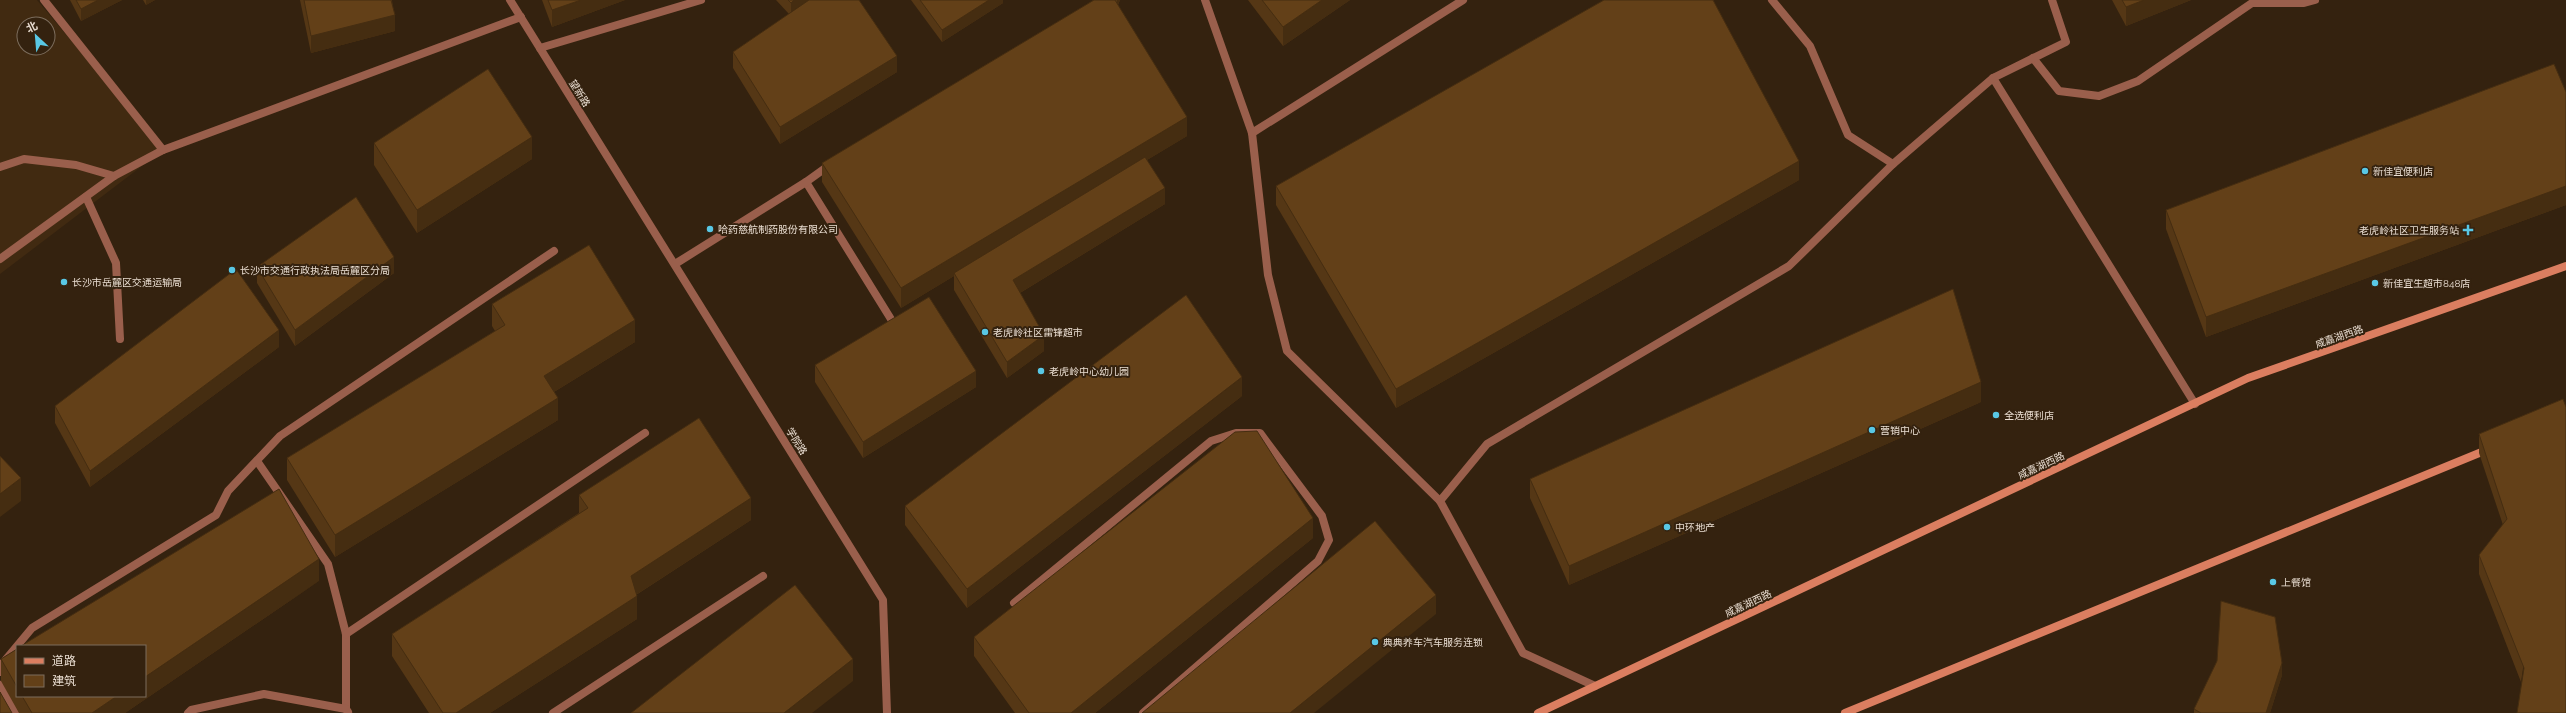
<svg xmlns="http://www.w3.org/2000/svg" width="2566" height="713" viewBox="0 0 2566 713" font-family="Raleway,'Noto Sans SC',sans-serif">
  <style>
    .built { fill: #412a11; fill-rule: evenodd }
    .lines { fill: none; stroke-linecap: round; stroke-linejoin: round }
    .service { stroke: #9a5f4c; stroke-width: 8 }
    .minor { stroke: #9a5f4c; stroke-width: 8 }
    .secondary { stroke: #db7e60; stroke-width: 8 }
    .wall { fill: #553715 }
    .shaded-wall { fill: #452d11 }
    .building { fill: #634018; stroke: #452d11 }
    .poi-dot { fill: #59c8e5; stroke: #34220f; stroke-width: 1.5 }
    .labels { text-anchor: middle; stroke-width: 4; stroke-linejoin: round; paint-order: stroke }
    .street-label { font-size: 10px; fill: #e9ddd1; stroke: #34220f }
    .poi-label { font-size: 10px; fill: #e9ddd1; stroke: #34220f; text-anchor: start }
  </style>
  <rect width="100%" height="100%" fill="#34220f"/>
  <path class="built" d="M0,0H37L163,150L0,274ZM24,24H48V48H24Z"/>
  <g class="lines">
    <polyline class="service" points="0,167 24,159 76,165 114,176"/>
    <g class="minor">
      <polyline points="510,0 883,600 887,713"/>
      <polyline points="1205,0 1252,133 1268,275 1287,351 1440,501 1523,653 1595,686"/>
      <polyline points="540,48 701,0"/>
      <polyline points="2033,58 2059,91 2099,96 2138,81 2252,3 2304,3 2315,0"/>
      <polyline points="1993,78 2195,404"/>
      <polyline points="1252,133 1463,0"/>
      <polyline points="163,150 521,17"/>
      <polyline points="1893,164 1993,78 2066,42 2052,0"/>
      <polyline points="806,182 894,324"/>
      <polyline points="86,197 116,263 120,339"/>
      <polyline points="0,259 114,176 163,150 44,0"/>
      <polyline points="675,264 806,182 831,164"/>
      <polyline points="257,461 328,564 346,634 346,709"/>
      <polyline points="1440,501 1487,444 1789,266 1893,164 1848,135 1810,46 1772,0"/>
      <polyline points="1014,603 1211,441 1236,433 1260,433 1322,516 1329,540 1318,561 1143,713"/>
      <polyline points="346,634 645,433"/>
      <polyline points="0,672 2,664 32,628 216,515 228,491 280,436 554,251"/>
      <polyline points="0,685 15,713"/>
      <polyline points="188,713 191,710 264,694 346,709 348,712"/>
      <polyline points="553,713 763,576"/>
    </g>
    <g class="secondary">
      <polyline points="1538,713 2248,378 2566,266"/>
      <polyline points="1845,713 2489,449"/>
    </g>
  </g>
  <g class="wall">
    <polygon points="70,0 122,0 81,21"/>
    <polygon points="143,0 155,0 146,5"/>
    <polygon points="300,0 392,0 395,31 311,53"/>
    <polygon points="542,0 625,0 552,27"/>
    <polygon points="776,0 809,0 897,72 780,144 733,68 733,52 789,14"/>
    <polygon points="911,0 1003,0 1003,3 942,42"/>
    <polygon points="1094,0 1120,0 1118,5 1187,136 1147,160 1165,204 1020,293 1044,351 1007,378 954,290 954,276 901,308 822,182 822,163"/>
    <polygon points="1248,0 1350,0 1283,46"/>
    <polygon points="2112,0 2191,0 2126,26"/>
    <polygon points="2566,92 2566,205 2206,337 2166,229 2166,210"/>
    <polygon points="374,143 532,159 417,233 374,165"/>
    <polygon points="1799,180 1396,408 1276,205 1276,186"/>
    <polygon points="257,267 394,273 295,346 257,283"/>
    <polygon points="492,304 635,342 554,392 558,420 335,557 287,480 287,458 495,331 492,326"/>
    <polygon points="279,347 90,487 55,423 55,406"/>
    <polygon points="815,365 976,387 863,458 815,382"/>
    <polygon points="1242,396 967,608 905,525 905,506"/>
    <polygon points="2563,399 2521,682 2479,574 2479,555 2503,525 2479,453 2479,434"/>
    <polygon points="1981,402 1569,585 1530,498 1530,479"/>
    <polygon points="579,495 751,520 636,595 637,619 490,713 429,713 392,656 392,634 579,513"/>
    <polygon points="1313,538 1095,713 1015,713 974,656 974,637"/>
    <polygon points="319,581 125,713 19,713 1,681 1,659 17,649 17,696 145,696"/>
    <polygon points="2282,675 2270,713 2194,713 2194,709"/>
  </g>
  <g class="shaded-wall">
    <polygon points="98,0 122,0 81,21 81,9"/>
    <polygon points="146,0 155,0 146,5"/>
    <polygon points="581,0 625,0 552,27 552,10"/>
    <polygon points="794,0 809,0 791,15 791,3"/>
    <polygon points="989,0 1003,0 1003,3 942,42 942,30"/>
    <polygon points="1117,0 1120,0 1117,6"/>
    <polygon points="1322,0 1350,0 1283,46 1283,27"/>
    <polygon points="2144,0 2191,0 2126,26 2126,7"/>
    <polygon points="395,15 395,31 311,53 311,36"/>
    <polygon points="897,56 897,72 780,144 780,127"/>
    <polygon points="1187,117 1187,136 955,275 954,273 954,276 901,308 901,288"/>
    <polygon points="532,137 532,159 417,233 417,210"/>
    <polygon points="1799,161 1799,180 1396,408 1396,389"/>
    <polygon points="2566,186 2566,205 2206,337 2206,317"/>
    <polygon points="1165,188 1165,204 1013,297 1013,280"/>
    <polygon points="394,257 394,273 295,346 295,330"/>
    <polygon points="635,320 635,342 544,398 544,376"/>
    <polygon points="279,330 279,347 90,487 90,471"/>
    <polygon points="1044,335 1044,351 1007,378 1007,362"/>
    <polygon points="976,371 976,387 863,458 863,442"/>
    <polygon points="1242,377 1242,396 967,608 967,589"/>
    <polygon points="1981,382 1981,402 1569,585 1569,566"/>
    <polygon points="558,398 558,420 335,557 335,535"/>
    <polygon points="21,478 21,501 0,517 0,494"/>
    <polygon points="751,498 751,520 631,598 631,576"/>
    <polygon points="1313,518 1313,538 1095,713 1071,713"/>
    <polygon points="319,559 319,581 125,713 92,713 117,696 145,696 145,677"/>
    <polygon points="1436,595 1436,614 1314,713 1290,713"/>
    <polygon points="637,596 637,619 490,713 456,713"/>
    <polygon points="853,659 853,681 812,713 784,713"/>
    <polygon points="2282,663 2282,675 2270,713 2266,713"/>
  </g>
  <g class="building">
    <polygon points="76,0 98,0 81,9"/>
    <polygon points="304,0 391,0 395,15 311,36"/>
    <polygon points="548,0 581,0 552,10"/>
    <polygon points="788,0 794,0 791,3"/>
    <polygon points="809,0 859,0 897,56 780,127 733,52"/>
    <polygon points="920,0 989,0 942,30"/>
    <polygon points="1094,0 1115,0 1187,117 901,288 822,163"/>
    <polygon points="1262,0 1322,0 1283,27"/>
    <polygon points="1604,0 1713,0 1799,161 1396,389 1276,186"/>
    <polygon points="2122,0 2144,0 2126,7"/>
    <polygon points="2554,64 2566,92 2566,186 2206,317 2166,210"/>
    <polygon points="488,69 532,137 417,210 374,143"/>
    <polygon points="1145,157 1165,188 1013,280 1044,335 1007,362 954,273"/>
    <polygon points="356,197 394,257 295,330 257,267"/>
    <polygon points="589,245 635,320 544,376 558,398 335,535 287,458 505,325 492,304"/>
    <polygon points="236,269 279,330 90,471 55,406"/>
    <polygon points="1953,289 1981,382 1569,566 1530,479"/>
    <polygon points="1186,295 1242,377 967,589 905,506"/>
    <polygon points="929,297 976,371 863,442 815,365"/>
    <polygon points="2563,399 2566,407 2566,713 2517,713 2524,668 2479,555 2507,519 2479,434"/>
    <polygon points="699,418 751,498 631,576 637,596 456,713 443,713 392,634 588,508 579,495"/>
    <polygon points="1257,431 1313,518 1071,713 1029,713 974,637 1235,432"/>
    <polygon points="0,456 21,478 0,494"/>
    <polygon points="279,489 319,559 145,677 145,646 21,646"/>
    <polygon points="1375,521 1436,595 1290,713 1142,713"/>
    <polygon points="795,585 853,659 784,713 631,713"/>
    <polygon points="2221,601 2275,617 2282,663 2266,713 2201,713 2194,709 2217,661"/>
    <polygon points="17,649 17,687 1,659"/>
    <polygon points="0,692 12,713 0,713"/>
    <polygon points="22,696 117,696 92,713 32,713"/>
  </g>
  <g class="poi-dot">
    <circle cx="2365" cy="171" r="4"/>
    <circle cx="710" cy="229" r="4"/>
    <path d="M2466 224h4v4h4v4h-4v4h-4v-4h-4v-4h4z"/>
    <circle cx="232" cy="270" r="4"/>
    <circle cx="64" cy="282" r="4"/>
    <circle cx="2375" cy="283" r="4"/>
    <circle cx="985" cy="332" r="4"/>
    <circle cx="1041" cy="371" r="4"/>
    <circle cx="1996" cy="415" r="4"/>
    <circle cx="1872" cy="430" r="4"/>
    <circle cx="1667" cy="527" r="4"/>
    <circle cx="2273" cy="582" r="4"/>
    <circle cx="1375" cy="642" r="4"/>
  </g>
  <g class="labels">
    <g class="street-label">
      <text transform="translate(580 93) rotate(58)" y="4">望新路</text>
      <text transform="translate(2339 336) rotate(-19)" y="4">咸嘉湖西路</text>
      <text transform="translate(797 441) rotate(58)" y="4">学院路</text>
      <text transform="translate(2041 465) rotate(-25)" y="4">咸嘉湖西路</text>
      <text transform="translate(1748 603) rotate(-25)" y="4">咸嘉湖西路</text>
    </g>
    <g class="poi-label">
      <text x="2373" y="175">新佳宜便利店</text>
      <text x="718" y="233">哈药慈航制药股份有限公司</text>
      <text x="2459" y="234" text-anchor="end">老虎岭社区卫生服务站</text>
      <text x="240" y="274">长沙市交通行政执法局岳麓区分局</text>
      <text x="72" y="286">长沙市岳麓区交通运输局</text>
      <text x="2383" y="287">新佳宜生超市848店</text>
      <text x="993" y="336">老虎岭社区雷锋超市</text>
      <text x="1049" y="375">老虎岭中心幼儿园</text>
      <text x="2004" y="419">全选便利店</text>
      <text x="1880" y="434">营销中心</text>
      <text x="1675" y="531">中环地产</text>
      <text x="2281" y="586">上餐馆</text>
      <text x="1383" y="646">典典养车汽车服务连锁</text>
    </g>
  </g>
  <rect x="16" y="645" width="130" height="52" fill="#34220f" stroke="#7c6d5d"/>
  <rect x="24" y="658" width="20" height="6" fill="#db7e60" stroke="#7c6d5d"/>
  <text x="52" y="665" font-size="12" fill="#e9ddd1">道路</text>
  <rect x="24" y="675" width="20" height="12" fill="#634018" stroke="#7c6d5d"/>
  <text x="52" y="685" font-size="12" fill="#e9ddd1">建筑</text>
  <g transform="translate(36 36) rotate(334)"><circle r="19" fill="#34220f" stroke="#7c6d5d"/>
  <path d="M0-3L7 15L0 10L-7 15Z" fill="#59c8e5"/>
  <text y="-6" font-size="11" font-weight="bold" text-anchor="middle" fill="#e9ddd1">北</text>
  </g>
</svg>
